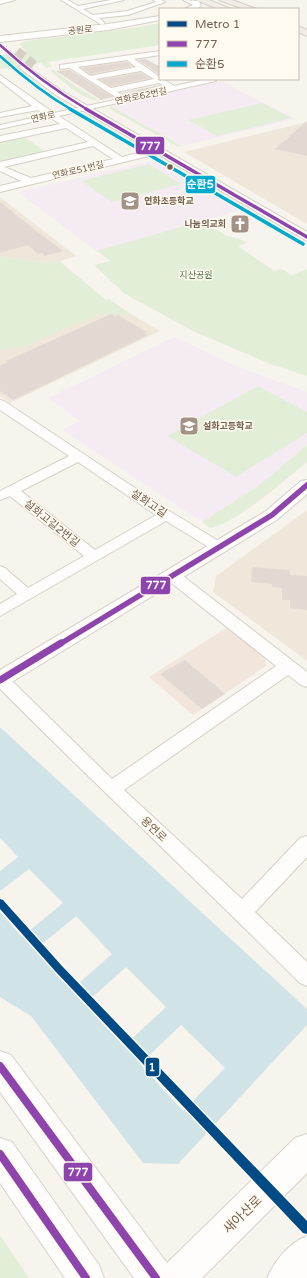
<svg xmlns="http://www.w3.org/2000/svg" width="307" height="1278" viewBox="0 0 307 1278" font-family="'Varela Round','Noto Sans KR',sans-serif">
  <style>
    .residential { fill: #f0e7db }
    .commercial { fill: #f1e5dc }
    .education { fill: #f5ecf3 }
    .green { fill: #e3eed9 }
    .water { fill: #d0e3e7; fill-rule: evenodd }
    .building { fill: #e2dad2 }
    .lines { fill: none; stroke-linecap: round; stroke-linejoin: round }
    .tertiary-tunnel { stroke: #d6cfc5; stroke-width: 9; stroke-dasharray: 9 4.5; stroke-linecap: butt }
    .minor-casing { stroke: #d5d0c8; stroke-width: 2 }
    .tertiary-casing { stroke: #d5d0c8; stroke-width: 2 }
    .secondary-casing { stroke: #d7d1cb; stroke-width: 2 }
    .trunk-casing { stroke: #d5cfc8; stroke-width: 2 }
    .minor { fill: #fefdfc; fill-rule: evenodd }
    .tertiary { fill: #fefdfc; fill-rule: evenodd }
    .secondary { fill: #fefdfc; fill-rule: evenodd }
    .trunk { fill: #f1ece6; fill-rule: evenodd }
    .bus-1-far4-casing { stroke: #fefaf0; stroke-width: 4 }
    .bus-1-far3-casing { stroke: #fefaf0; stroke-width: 5 }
    .bus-1-far2-casing { stroke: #fefaf0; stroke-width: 8 }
    .bus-1-far1-casing { stroke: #fefaf0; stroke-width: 10 }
    .bus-1-casing { stroke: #fefaf0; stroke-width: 12 }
    .bus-2-far1-casing { stroke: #fefaf0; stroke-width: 4 }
    .bus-2-casing { stroke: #fefaf0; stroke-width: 5 }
    .bus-1-far4 { stroke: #8e44ad; stroke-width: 2.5 }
    .bus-1-far3 { stroke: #8e44ad; stroke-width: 3.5 }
    .bus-1-far2 { stroke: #8e44ad; stroke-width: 5.5 }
    .bus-1-far1 { stroke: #8e44ad; stroke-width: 7 }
    .bus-1 { stroke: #8e44ad; stroke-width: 8 }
    .bus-2-far1 { stroke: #00a9ce; stroke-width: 2.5 }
    .bus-2 { stroke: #00a9ce; stroke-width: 3.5 }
    .metro-1-casing { stroke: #fefaf0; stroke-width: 3 }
    .metro-1 { fill: #004a85; fill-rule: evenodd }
    .bus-dot { fill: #755f4e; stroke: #fefaf0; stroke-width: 1.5 }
    .labels { text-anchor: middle; stroke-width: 3; stroke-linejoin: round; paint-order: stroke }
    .far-street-label { font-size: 9px; fill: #755f4e; stroke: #fefaf0 }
    .far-poi-label { font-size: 9px; font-weight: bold; fill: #755f4e; stroke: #fefaf0; text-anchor: start }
    .far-park-label { font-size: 9px; fill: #527947; stroke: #fefaf0 }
    .street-label { font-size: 11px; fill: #755f4e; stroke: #fefaf0 }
    .near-street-label { font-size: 13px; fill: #755f4e; stroke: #fefaf0 }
    .line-badge { stroke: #fefaf0; stroke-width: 1.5 }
    .badge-label { font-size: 11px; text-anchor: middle; font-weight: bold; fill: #fff }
  </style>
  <rect width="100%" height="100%" fill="#f7f4ed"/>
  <g class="residential">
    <polygon points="121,60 126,60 136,66 96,75 90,75 80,67"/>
    <polygon points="137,71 143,71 153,77 150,80 113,87 108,87 97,79"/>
    <polygon points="307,122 307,224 184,152"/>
    <polygon points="0,197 76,256 54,263 0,257"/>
    <polygon points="115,313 131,314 160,331 10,403 0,396 0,350 100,314"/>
    <polygon points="307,510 307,661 213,592 216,576"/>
  </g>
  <polygon class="commercial" points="228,627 265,656 266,666 193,715 149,677"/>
  <g class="education">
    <polygon points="221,81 296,119 182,146 110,106"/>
    <polygon points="160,159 245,209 96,251 18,192"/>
    <polygon points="174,337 238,367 307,392 307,445 262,484 202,522 62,430 80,421 48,398"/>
  </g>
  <g class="green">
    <polygon points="160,23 160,45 48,62 52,67 46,68 41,63 18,67 45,90 71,106 70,108 67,109 41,92 10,68 0,69 0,53 2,55 26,51 19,44 26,41 133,28"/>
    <path d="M50,70H54L75,86L100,101C81,99 63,82 50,70Z"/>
    <polygon points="262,103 292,118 217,136 188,120"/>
    <polygon points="110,106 182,146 178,147 110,109"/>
    <polygon points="73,113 83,113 145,150 138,151"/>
    <polygon points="23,136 46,152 0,163 0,141"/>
    <polygon points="149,164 181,184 112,202 81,181"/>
    <polygon points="202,221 227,236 240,239 247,243 238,246 274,271 282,269 291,275 307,269 307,376 268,363 193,331 125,294 94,265 111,261 96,251"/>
    <polygon points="0,257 53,263 59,261 106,300 109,299 131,314 100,314 25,346 0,350"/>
    <polygon points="258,386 307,412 307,433 236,477 167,436"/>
    <path d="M307,445V462C285,480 237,523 210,528L202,522L261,484Z"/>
    <polygon points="0,1235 29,1278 0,1278"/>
  </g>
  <path class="water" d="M0,728H1L307,1009V1025L178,1164L143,1163L31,1016L0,997V912L22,937L63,903L29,869L0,891V871L18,857L0,838ZM76,916L112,954L71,990L35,950ZM126,967L166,1007L124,1046L85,1004ZM181,1025L225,1068L183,1111L140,1064Z"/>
  <g class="building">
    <polygon points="146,59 160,67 160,75 138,60"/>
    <polygon points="127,62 132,66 90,74 82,68"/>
    <polygon points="70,70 114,97 101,100 56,71"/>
    <polygon points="141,73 150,78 111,86 100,80"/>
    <polygon points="159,85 161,86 156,87 158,88 127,95 122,93"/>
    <polygon points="307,121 307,156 275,149"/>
    <polygon points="0,202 35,230 63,251 45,256 42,253 38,254 28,245 0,253"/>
    <polygon points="111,314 115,317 118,315 136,326 147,332 144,333 148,335 13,400 0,391 0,366 8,362 6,361"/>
    <polygon points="252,567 290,570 290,575 307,576 307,610 290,608 290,600 282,600 282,588 272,587 272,584 251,582"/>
    <polygon points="185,660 225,694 202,709 160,674"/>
  </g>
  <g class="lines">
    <polyline class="tertiary-tunnel" points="17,51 34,65"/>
    <g class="minor-casing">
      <g id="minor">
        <polygon points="0,0 15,0 0,4"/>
        <polygon points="61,0 68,0 78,6 111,0 124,0 83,9 93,15 127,11 156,2 153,0 162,0 165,2 128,15 99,18 105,23 102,25"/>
        <path d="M160,51V55L134,59L160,77V79H163L174,86L206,79H214L216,81L59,116L122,157L158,148L161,149V153L0,192V186L21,181L0,171V162L88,142L66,128L0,142V136L60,124L51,118L0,129V125L46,115L38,110L0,117V113L32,106L0,81V75L54,113L119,99L70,68L60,69V65ZM127,60L136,67L90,76L78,67ZM141,71L154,79L111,88L96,79ZM159,83L167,88L127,97L117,92ZM93,146L113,159L31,178L4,167Z"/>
        <path d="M0,400L4,401L171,512L225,545L227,548L225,551H215L166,521L0,616V604L17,594L0,579V566L5,568L28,588L84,556L10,496L0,500V491L69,456L0,410ZM78,462L156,515L95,550L21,491Z"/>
        <path d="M174,572L179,573L307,672V687L301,685L288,675L124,790L242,899L300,838L307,836V857L255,912L307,962V986L300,983C201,884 99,788 0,689V673L6,675L112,779L276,666L169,581L166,577L169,573Z"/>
      </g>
    </g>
    <g class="tertiary-casing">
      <g id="tertiary">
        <polygon points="183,0 199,1 201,6 196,9 184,9 193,5"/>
        <polygon points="160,16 160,20 108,30 0,42 0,36 108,24"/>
        <polygon points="24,64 62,91 307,232 307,241 56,95 21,69 19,67"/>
        <polygon points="307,480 307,494 278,519 7,685 0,688 0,670 266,511 301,481"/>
      </g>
    </g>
    <g class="secondary-casing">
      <g id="secondary">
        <polygon points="0,1051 11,1055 167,1263 295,1138 307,1134 307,1173 202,1278 134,1278 0,1092"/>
        <polygon points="0,1138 12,1142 99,1265 104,1278 65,1278 0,1183"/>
        <path d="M307,1236V1278H267C275,1260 289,1243 307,1236Z"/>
      </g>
    </g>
    <g class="trunk-casing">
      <g id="trunk">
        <polygon points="196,0 209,0 231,9 218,9"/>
        <polygon points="219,0 232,0 257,9 244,9"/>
        <polygon points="298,26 307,30 307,36 298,32"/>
      </g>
    </g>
    <use href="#minor" class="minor"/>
    <use href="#tertiary" class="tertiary"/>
    <use href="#secondary" class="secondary"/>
    <use href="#trunk" class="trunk"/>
    <g class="bus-1-far4-casing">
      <path id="bus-1-far4" d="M0,45C27,70 56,91 88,110"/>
    </g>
    <g class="bus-1-far3-casing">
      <polyline id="bus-1-far3" points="86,109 307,237"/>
    </g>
    <g class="bus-1-far2-casing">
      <polyline id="bus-1-far2" points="60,644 272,515 307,485"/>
    </g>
    <g class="bus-1-far1-casing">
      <polyline id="bus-1-far1" points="0,680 61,643"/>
    </g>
    <g class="bus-1-casing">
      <g id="bus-1">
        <polyline points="0,1066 156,1278"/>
        <polyline points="0,1154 86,1278"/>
      </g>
    </g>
    <g class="bus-2-far1-casing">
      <path id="bus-2-far1" d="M0,56C22,76 46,95 72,110"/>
    </g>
    <g class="bus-2-casing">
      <polyline id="bus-2" points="70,109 303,244"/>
    </g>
    <use href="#bus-1-far4" class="bus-1-far4"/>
    <use href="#bus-1-far3" class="bus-1-far3"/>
    <use href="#bus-1-far2" class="bus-1-far2"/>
    <use href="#bus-1-far1" class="bus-1-far1"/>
    <use href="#bus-1" class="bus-1"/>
    <use href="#bus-2-far1" class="bus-2-far1"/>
    <use href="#bus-2" class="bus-2"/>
    <g class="metro-1-casing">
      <polygon id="metro-1" points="0,899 3,900 62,966 307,1221 307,1234 303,1233 56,972 0,909"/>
    </g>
    <use href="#metro-1" class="metro-1"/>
  </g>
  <defs>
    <g id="school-square" transform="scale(1)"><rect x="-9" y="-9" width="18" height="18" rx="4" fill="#a29386" stroke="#fefaf0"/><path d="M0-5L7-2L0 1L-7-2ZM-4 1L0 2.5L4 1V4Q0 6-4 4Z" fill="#fff"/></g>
    <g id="church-square" transform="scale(1)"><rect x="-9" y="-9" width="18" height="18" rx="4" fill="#a29386" stroke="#fefaf0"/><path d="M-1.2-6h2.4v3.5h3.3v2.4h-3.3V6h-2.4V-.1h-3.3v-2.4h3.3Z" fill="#fff"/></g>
  </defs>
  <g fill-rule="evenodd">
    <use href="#school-square" x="130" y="201"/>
    <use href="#church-square" x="240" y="224"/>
    <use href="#school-square" x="189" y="426"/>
  </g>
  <circle class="bus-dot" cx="170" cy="167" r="3.5"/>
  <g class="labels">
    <g class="far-street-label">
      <text transform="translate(80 30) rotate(-6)" y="3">공원로</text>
      <text transform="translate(141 96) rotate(-12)" y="3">연화로62번길</text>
      <text transform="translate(43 117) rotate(-12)" y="3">연화로</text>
      <text transform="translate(78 170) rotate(-13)" y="3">연화로51번길</text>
    </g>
    <g class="far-poi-label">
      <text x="144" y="204">연화초등학교</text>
      <text x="226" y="227" text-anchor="end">나눔의교회</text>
      <text x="203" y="429">설화고등학교</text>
    </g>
    <g class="far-park-label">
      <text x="196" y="278">지산공원</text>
    </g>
    <g class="street-label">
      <text transform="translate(149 503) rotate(34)" y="4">설화고길</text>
      <text transform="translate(52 523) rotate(39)" y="4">설화고길2번길</text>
      <text transform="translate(154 829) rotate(43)" y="4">용연로</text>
    </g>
    <g class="near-street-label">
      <text transform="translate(242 1214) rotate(-44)" y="5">새아산로</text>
    </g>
  </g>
  <g class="line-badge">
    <rect x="135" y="136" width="30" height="19" rx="4" fill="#8e44ad"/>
    <rect x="185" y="175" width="31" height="19" rx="4" fill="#00a9ce"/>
    <rect x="140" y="576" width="31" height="19" rx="4" fill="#8e44ad"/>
    <rect x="145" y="1057" width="15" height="20" rx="4" fill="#004a85"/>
    <rect x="63" y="1162" width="30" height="20" rx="4" fill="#8e44ad"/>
  </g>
  <g class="badge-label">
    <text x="150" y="150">777</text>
    <text x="200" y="188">순환5</text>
    <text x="156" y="589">777</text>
    <text x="152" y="1071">1</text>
    <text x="78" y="1176">777</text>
  </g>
  <rect x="159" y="8" width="140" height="72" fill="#fefaf0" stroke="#c7bcaf"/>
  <rect x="167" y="21" width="20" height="6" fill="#004a85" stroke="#c7bcaf"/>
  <text x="195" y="28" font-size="12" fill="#755f4e">Metro 1</text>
  <rect x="167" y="41" width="20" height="6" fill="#8e44ad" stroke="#c7bcaf"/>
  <text x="195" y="48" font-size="12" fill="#755f4e">777</text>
  <rect x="167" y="61" width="20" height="6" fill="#00a9ce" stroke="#c7bcaf"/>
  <text x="195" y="68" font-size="12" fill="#755f4e">순환5</text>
</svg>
